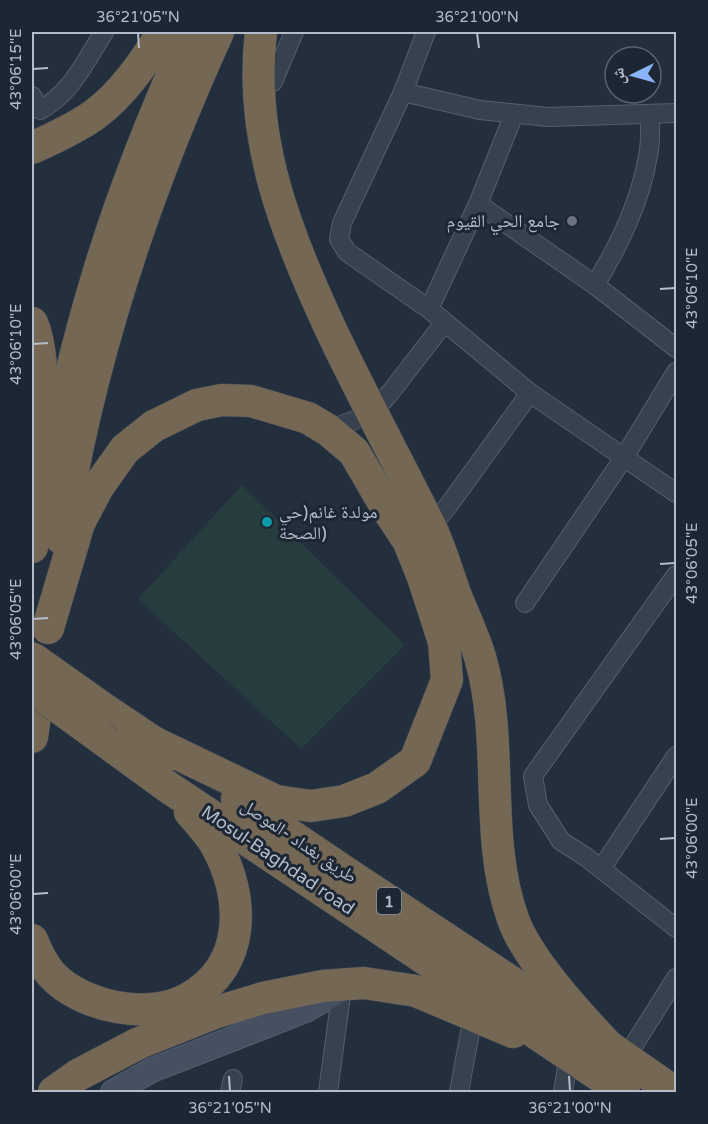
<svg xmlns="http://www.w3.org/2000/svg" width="708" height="1124" viewBox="0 0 708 1124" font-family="'Varela Round','Noto Naskh Arabic',sans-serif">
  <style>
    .green { fill: #263c3f }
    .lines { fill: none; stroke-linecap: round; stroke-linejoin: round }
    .street-casing { stroke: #565f6c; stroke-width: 20 }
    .secondary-casing { stroke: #565f6c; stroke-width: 26 }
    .highway-casing { stroke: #434c59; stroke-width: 33 }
    .street { stroke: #38414e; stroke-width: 18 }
    .secondary { stroke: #465061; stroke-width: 24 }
    .highway { stroke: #746855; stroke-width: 32 }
    .highway-bridge-casing { stroke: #434c59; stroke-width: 33; stroke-linecap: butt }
    .highway-bridge { stroke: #746855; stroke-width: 32 }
    .ticks { fill: none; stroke: #b4bcc9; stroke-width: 2 }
    .worship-dot { fill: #6b7280; stroke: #1d2633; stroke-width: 2 }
    .culture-dot { fill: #0f9aa8; stroke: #1d2633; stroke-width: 2 }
    .labels { text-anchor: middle; stroke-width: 6; stroke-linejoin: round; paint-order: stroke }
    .shield { fill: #1d2633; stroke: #878f9c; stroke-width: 1.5 }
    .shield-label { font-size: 16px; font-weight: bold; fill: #b4bcc9 }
    .poi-label { font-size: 18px; fill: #b4bcc9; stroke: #1d2633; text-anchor: end }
    .street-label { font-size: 18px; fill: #b4bcc9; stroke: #1d2633 }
    .neatline { fill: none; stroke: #b4bcc9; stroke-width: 2 }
    .ticks-label { font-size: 15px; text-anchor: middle; fill: #b4bcc9 }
  </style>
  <rect width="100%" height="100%" fill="#242f3e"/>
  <polygon class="green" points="242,485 405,645 301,749 138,599"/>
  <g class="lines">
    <g class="street-casing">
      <g id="street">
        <polyline points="426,32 403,92 342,223 339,239 347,252 429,309 530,393 676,493"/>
        <polyline points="273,82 294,32"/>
        <polyline points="403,92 480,110 548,117 676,113"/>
        <path d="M32,96L40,110C71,94 86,60 104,32"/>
        <polyline points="478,204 595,285 676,348"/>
        <path d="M595,285C619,245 640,203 648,156C651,143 650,128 650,114"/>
        <polyline points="429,309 478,204 514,114"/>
        <polyline points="328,430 371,414 390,393 444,323"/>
        <polyline points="431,527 448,506 530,393"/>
        <polyline points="676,575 533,776 538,805 561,841 586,857 676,928"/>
        <polyline points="525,603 625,456 676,372"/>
        <polyline points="601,869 676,756"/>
        <polyline points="625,1059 676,978"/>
        <polyline points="230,1092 233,1079"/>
        <polyline points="328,1092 342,988"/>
        <polyline points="459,1092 473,1016"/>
        <polyline points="563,1092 569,1054"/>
      </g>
    </g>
    <g class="secondary-casing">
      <polyline id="secondary" points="113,1092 152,1070 306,1010 345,987"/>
    </g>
    <g class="highway-casing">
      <g id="highway">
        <path d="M261,32C248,139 287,236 332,332C363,397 397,460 429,524C440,546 447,572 456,596C464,616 474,637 480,657C505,742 483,835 513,919C527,959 578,1014 608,1046"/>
        <path d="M32,148C52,139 76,128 94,115C123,94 145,61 163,32"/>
        <path d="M32,323C47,359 40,415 38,453"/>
        <path d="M61,538C88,363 145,192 218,32"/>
        <path d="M32,547C52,457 70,366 97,278C122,193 155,112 191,32"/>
        <polyline points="48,628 79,523 98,487 125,449 154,426 197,405 222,400 251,401 308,418 328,430 354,452 386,507 409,542 423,577 444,642 447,680 415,761 377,788 344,801 311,806 276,801 155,743"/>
        <polyline points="104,709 171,754"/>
        <polyline points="32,737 42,667"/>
        <polyline points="109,744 168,787 624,1092"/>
        <polyline points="237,799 348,874 608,1046 674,1092"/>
        <path d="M32,940C37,953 42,964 52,975C82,1007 150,1021 189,998C247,966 245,896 216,845C209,833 199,822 190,812"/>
        <polyline points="54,1092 78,1075 139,1043 217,1012 263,998 323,986 364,983 416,991 513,1032"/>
      </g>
    </g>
    <use href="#street" class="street"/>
    <use href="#secondary" class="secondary"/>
    <use href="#highway" class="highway"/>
    <g class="highway-bridge-casing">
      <g id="highway-bridge">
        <polyline points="32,658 104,709"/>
        <polyline points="32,688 109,744"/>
      </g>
    </g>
    <use href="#highway-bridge" class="highway-bridge"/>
  </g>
  <path class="ticks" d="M138,33L139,48M477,33L479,48M33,69L48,68M660,289L675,288M33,344L48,343M660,564L675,563M33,619L48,618M660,839L675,838M33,894L48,893M229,1076L230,1091M569,1076L570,1091"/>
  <circle class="worship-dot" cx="572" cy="221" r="6"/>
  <circle class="culture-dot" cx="267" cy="522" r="6"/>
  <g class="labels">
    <rect class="shield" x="377" y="888" width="24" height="26" rx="4.5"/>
    <g class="shield-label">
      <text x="389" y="907">1</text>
    </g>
    <g class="poi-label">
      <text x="560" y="227">جامع الحي القيوم</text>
      <text x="279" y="518" text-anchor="start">مولدة غانم(حي<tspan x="279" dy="21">الصحة)</tspan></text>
    </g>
    <g class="street-label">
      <text transform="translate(299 841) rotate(34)" y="6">طريق بغداد -الموصل</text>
      <text transform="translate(278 860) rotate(34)" y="6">Mosul-Baghdad road</text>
    </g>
  </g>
  <rect width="708" height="1124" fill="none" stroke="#1d2633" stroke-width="66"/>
  <g transform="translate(633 75) rotate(265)"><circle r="28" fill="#1d2633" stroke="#59626f" stroke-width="1.5"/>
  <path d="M0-4.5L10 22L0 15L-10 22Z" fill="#8ab4f8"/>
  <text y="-9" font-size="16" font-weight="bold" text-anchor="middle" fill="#b4bcc9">ش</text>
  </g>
  <rect x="33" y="33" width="642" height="1058" class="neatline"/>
  <g class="ticks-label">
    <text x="138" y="22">36°21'05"N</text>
    <text x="477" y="22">36°21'00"N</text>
    <text transform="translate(16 69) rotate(-90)" y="5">43°06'15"E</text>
    <text transform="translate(692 288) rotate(-90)" y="5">43°06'10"E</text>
    <text transform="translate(16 344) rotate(-90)" y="5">43°06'10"E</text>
    <text transform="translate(692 563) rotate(-90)" y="5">43°06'05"E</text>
    <text transform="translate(16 619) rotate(-90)" y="5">43°06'05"E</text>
    <text transform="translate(692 838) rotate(-90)" y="5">43°06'00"E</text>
    <text transform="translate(16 894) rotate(-90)" y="5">43°06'00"E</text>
    <text x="230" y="1113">36°21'05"N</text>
    <text x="570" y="1113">36°21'00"N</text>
  </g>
</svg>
